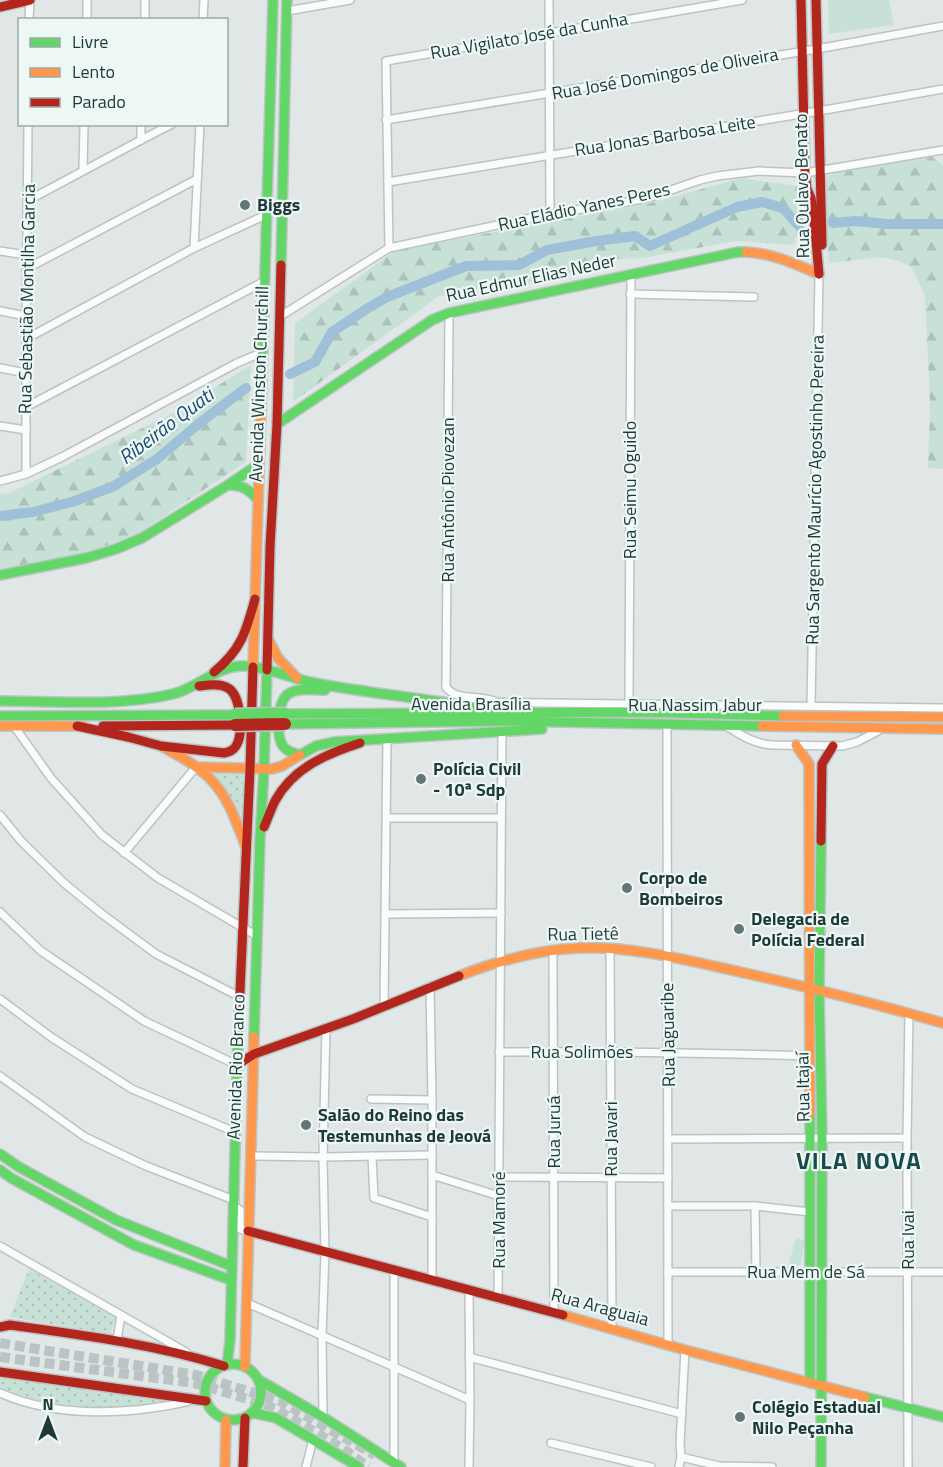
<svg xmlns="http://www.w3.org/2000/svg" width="943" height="1467" viewBox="0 0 943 1467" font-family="'Titillium Web',sans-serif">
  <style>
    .forest { fill: url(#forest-firs) }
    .park { fill: url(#park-dots) }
    .pitch { fill: #c8e1d7 }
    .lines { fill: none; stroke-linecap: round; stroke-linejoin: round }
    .river { stroke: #9ec0d8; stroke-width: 10 }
    .primary-tunnel { stroke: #b9c4c4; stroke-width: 10; stroke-dasharray: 10 5; stroke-linecap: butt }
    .street-casing { stroke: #bdc3c3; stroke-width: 10 }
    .fast-casing { stroke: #bcc5c4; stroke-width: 12 }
    .slow-casing { stroke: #bcc5c4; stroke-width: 12 }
    .jam-casing { stroke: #bcc5c4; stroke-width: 12 }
    .street { stroke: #fafbfb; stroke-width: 7 }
    .fast { stroke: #63d668; stroke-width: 9 }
    .slow { stroke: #ff974d; stroke-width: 9 }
    .jam { stroke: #b3261e; stroke-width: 9 }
    .fast-bridge-casing { stroke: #bac3c4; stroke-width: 15; stroke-linecap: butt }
    .jam-bridge-casing { stroke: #bac3c4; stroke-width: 15; stroke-linecap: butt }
    .fast-bridge { stroke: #63d668; stroke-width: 12 }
    .jam-bridge { stroke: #b3261e; stroke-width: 12 }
    .poi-dot { fill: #627676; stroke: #edf7f4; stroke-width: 2 }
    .labels { text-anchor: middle; stroke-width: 4.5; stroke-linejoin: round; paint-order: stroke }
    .street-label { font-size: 18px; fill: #1e393a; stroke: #edf7f4 }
    .poi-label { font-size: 18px; font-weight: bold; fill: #1e393a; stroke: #edf7f4; text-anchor: start }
    .water-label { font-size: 20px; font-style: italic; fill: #174d77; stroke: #edf7f4 }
    .district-label { font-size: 24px; font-weight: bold; letter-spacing: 1.5px; fill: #1a4a4c; stroke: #edf7f4 }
  </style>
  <defs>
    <pattern id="forest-firs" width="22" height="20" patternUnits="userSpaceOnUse" patternTransform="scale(1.5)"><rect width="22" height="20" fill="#c8e1d7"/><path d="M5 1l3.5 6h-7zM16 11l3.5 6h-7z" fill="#abc2b9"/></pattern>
    <pattern id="park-dots" width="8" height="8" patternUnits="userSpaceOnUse" patternTransform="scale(1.5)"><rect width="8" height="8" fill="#c8e1d7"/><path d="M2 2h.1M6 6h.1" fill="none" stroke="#abc2b9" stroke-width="1.8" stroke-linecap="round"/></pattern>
  </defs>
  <rect width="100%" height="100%" fill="#e0e7e6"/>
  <g class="forest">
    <polygon points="932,157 943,165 943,469 928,468 930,403 925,296 912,268 900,261 880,257 829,263 824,189 828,176 844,169"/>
    <path d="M742,178L797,186C812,211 802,220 793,245L736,241L642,258L597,260L582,270L509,287L486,285L463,296H439L293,402L295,323L396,250L647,204Z"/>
    <polygon points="251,365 246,462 134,536 87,552 32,564 0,568 0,493 7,494 175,412"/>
  </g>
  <g class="park">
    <polygon points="207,768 243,773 243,827"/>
    <polygon points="29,1269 116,1317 111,1334 10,1317"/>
    <path d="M0,1373L171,1401C148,1404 124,1409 101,1410C67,1411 31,1404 0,1390Z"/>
  </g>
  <g class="pitch">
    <polygon points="828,0 889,0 894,25 829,34"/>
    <polygon points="796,1238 805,1241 800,1266 789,1263"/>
  </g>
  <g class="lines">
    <g class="river">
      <polyline points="833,223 855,221 888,224 943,224"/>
      <polyline points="290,374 315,362 332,332 368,308 387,297 466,266 519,265 547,250 596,241 635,236 650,246 737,207 762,202 783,208 799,226"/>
      <polyline points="0,516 33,512 75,501 114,486 157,459 202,421 246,388"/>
    </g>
    <g class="primary-tunnel">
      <polyline points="0,1343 196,1375 280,1401 375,1455"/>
      <polyline points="0,1357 194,1383 258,1402 275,1409 342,1448 368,1467"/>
    </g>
    <g class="street-casing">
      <g id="street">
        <polyline points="549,0 550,214"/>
        <polyline points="287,11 350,0"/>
        <polyline points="29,20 30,0"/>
        <polyline points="87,20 87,0"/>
        <polyline points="145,20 145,0"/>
        <polyline points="203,20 204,0"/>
        <polyline points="386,120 817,49 943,26"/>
        <polyline points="141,140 141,124"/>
        <polyline points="83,170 84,124"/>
        <polyline points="388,182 819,111 943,89"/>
        <polyline points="27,201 141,140 172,124"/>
        <polyline points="194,248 200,124"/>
        <polyline points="389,248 386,61 742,0"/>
        <polyline points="0,251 26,255"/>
        <polyline points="26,269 197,179"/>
        <polyline points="630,294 754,297"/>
        <polyline points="0,311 26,316"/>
        <polyline points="279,317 389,248 550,214 627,202 651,197 700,180 717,176 759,171 805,173 943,150"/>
        <polyline points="26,339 194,248 268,214"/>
        <polyline points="0,368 26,373"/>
        <polyline points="26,407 265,281"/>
        <polyline points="0,426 26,430"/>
        <polyline points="26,474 26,339 28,124"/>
        <polyline points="0,481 26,474 62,457 237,363 263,352"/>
        <polyline points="446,687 449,313"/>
        <path d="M446,687C457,702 478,694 494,701"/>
        <polyline points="469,702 943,708"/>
        <polyline points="629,704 631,275"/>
        <polyline points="811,706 819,274"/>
        <polyline points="667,725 668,1345"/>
        <polyline points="14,726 51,778 102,835 158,878 257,936"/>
        <path d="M728,727C742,736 755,744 772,745L842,746L857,742L878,731"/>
        <polyline points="0,815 21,841 64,883 102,914 156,954 240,997"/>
        <polyline points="387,818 500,818"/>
        <polyline points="124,853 196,767"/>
        <polyline points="0,912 41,951 144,1021 237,1065"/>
        <polyline points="386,914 501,913"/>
        <polyline points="610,948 612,1329"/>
        <polyline points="553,950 554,1313"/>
        <polyline points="430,986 432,1100 432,1280"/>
        <polyline points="0,999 51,1037 132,1089 235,1132"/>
        <polyline points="384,1007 387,738"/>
        <path d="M499,1052C602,1051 705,1053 809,1056"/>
        <polyline points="0,1076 85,1137 146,1166 234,1200"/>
        <polyline points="371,1099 432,1100"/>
        <polyline points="669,1139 907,1138"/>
        <polyline points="251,1156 323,1157 432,1155"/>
        <polyline points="372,1156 374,1198 432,1217"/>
        <polyline points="432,1175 499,1196"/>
        <polyline points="499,1177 668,1178"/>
        <polyline points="234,1206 240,1210 240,1229 248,1231"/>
        <polyline points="668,1206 755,1206 810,1212"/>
        <polyline points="755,1206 756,1272"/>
        <polyline points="0,1246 186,1352"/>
        <polyline points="394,1271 394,1462"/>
        <polyline points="668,1272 943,1272"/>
        <polyline points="469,1291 470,1400 469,1467"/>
        <polyline points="498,1299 502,732"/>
        <polyline points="247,1303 470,1400"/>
        <polyline points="117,1340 121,1315"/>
        <polyline points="469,1357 682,1414"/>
        <path d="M0,1393C48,1414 101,1415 152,1408C165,1406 177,1405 189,1401"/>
        <polyline points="323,1417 322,1336 325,1253 323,1157 326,1028"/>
        <polyline points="551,1443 651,1467"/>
        <polyline points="681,1457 719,1466 772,1467"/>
        <polyline points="306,1467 313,1439"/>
        <polyline points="679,1467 681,1457 680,1443 685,1350"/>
        <polyline points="908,1467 907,1138 909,1013"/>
      </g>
    </g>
    <g class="fast-casing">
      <g id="fast">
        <polyline points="281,265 287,0"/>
        <polyline points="261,407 273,0"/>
        <polyline points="277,424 432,320 449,313 738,252 746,252"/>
        <path d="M228,485C242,485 249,489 258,500"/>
        <polyline points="0,575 86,558 116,549 142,538 228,485 259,464"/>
        <path d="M325,690C314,690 296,687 287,695C277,704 276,736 283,746C287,752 294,753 300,755L316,746L334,742L542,729"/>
        <path d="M0,701C57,701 117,707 173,694C198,688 218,665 244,666C269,667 292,679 315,683C367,693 421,698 473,707"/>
        <polyline points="285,714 644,712 783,716"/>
        <polyline points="0,716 235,715"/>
        <polyline points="285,724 503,721 762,726"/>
        <polyline points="821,841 819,990 822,1138 821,1467"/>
        <polyline points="254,1037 260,839 264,769 267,670"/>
        <polyline points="810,1113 810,1383"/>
        <polyline points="0,1154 19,1167 116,1220 231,1266"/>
        <polyline points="0,1170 11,1178 134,1245 231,1280"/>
        <circle cx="233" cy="1392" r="28"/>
        <polyline points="227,1365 230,1340 238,1036"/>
        <polyline points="259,1380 323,1417 401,1467"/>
        <polyline points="865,1397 943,1417"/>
        <polyline points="253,1413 276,1418 359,1467"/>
      </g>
    </g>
    <g class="slow-casing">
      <g id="slow">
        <path d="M746,252C772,253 795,264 819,274"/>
        <polyline points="268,639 278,658 297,678"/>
        <polyline points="253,667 261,407"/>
        <polyline points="783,716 943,717"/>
        <polyline points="0,726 83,726"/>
        <polyline points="762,726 943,729"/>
        <polyline points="796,745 809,764 810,1113"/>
        <path d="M163,747C181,757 200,767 214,783C230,801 237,825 246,847"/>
        <polyline points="196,767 272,769 282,766 300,755"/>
        <path d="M459,976C497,961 537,950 578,948C633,946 686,960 740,972C808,987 876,1004 943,1023"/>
        <polyline points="563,1315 685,1350 865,1397"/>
        <polyline points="245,1367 254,1037"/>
        <polyline points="225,1467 226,1420"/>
      </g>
    </g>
    <g class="jam-casing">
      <g id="jam">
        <polyline points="801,0 805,173 807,189 811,198 813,209 819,274"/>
        <polyline points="816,0 822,245"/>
        <polyline points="0,7 30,0"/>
        <polyline points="267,670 270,547 277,424 281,265"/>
        <path d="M214,672C241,650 246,632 255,599"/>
        <path d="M77,726L128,737L161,746L224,753C229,752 233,751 236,746C244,734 241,695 228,688C219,683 208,685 199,686"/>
        <polyline points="103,726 235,725"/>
        <path d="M264,827C268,818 271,809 275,801C293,768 326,754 360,743"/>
        <polyline points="821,841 822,764 833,746"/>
        <polyline points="238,1036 250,769 253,667"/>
        <polyline points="237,1065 254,1054 353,1019 459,976"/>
        <polyline points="248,1231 563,1315"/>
        <path d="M0,1327L10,1325C82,1335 154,1344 224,1366"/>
        <polyline points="0,1372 206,1401"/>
        <polyline points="243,1467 245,1418"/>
      </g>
    </g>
    <use href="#street" class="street"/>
    <use href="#fast" class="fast"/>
    <use href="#slow" class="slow"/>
    <use href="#jam" class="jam"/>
    <g class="fast-bridge-casing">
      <polyline id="fast-bridge" points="235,715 285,714"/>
    </g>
    <g class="jam-bridge-casing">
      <polyline id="jam-bridge" points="235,725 285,724"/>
    </g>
    <use href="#fast-bridge" class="fast-bridge"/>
    <use href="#jam-bridge" class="jam-bridge"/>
  </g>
  <g class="poi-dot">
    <circle cx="245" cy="205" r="6"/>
    <circle cx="421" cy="779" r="6"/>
    <circle cx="627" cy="888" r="6"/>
    <circle cx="739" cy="929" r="6"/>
    <circle cx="306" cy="1125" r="6"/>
    <circle cx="740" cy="1417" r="6"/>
  </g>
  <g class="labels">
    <g class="street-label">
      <text transform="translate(529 36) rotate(-10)" y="6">Rua Vigilato José da Cunha</text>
      <text transform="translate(665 74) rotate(-10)" y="6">Rua José Domingos de Oliveira</text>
      <text transform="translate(665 136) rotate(-9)" y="6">Rua Jonas Barbosa Leite</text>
      <text transform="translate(802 186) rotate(-91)" y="6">Rua Oulavo Benato</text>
      <text transform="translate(584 207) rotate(-12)" y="6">Rua Eládio Yanes Peres</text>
      <text transform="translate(531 278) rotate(-12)" y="6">Rua Edmur Elias Neder</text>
      <text transform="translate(27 299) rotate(-89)" y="6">Rua Sebastião Montilha Garcia</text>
      <text transform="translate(259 384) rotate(-88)" y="6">Avenida Winston Churchill</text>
      <text transform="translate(630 490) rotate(-90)" y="6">Rua Seimu Oguido</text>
      <text transform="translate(815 490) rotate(-89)" y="6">Rua Sargento Maurício Agostinho Pereira</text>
      <text transform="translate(448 500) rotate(-90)" y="6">Rua Antônio Piovezan</text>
      <text x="471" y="710">Avenida Brasília</text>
      <text x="695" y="711">Rua Nassim Jabur</text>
      <text transform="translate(583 934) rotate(-1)" y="6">Rua Tietê</text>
      <text transform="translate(668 1035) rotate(-91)" y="6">Rua Jaguaribe</text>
      <text x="582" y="1058">Rua Solimões</text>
      <text transform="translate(236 1067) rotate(-88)" y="6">Avenida Rio Branco</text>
      <text transform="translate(803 1087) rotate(-91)" y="6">Rua Itajaí</text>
      <text transform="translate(554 1132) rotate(-90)" y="6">Rua Juruá</text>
      <text transform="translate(611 1139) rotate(-90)" y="6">Rua Javari</text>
      <text transform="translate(499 1220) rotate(-90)" y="6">Rua Mamoré</text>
      <text transform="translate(908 1240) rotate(-90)" y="6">Rua Ivai</text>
      <text x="806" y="1278">Rua Mem de Sá</text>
      <text transform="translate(600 1307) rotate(15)" y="6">Rua Araguaia</text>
    </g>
    <g class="poi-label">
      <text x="257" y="211">Biggs</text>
      <text x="433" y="775">Polícia Civil<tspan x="433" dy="21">- 10ª Sdp</tspan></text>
      <text x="639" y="884">Corpo de<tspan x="639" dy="21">Bombeiros</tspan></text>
      <text x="751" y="925">Delegacia de<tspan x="751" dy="21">Polícia Federal</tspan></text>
      <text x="318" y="1121">Salão do Reino das<tspan x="318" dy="21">Testemunhas de Jeová</tspan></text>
      <text x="752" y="1413">Colégio Estadual<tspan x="752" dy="21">Nilo Peçanha</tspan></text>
    </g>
    <g class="water-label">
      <text transform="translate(166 426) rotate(-37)" y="7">Ribeirão Quati</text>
    </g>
    <g class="district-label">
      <text x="859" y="1169">VILA NOVA</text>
    </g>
  </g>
  <rect x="18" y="18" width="210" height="108" fill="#edf7f4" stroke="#9aabaa" stroke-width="1.5"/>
  <rect x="30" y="38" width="30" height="9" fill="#63d668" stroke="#9aabaa" stroke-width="1.5"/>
  <text x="72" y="48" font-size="18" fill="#1e393a">Livre</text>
  <rect x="30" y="68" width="30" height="9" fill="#ff974d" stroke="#9aabaa" stroke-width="1.5"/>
  <text x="72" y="78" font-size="18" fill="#1e393a">Lento</text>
  <rect x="30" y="98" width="30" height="9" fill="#b3261e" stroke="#9aabaa" stroke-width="1.5"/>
  <text x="72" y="108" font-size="18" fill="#1e393a">Parado</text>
  <g transform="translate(48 1419)" stroke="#edf7f4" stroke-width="4.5" paint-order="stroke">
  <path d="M0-4.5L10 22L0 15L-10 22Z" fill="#1e393a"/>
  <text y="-9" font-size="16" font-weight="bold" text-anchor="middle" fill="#1e393a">N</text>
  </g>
</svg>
